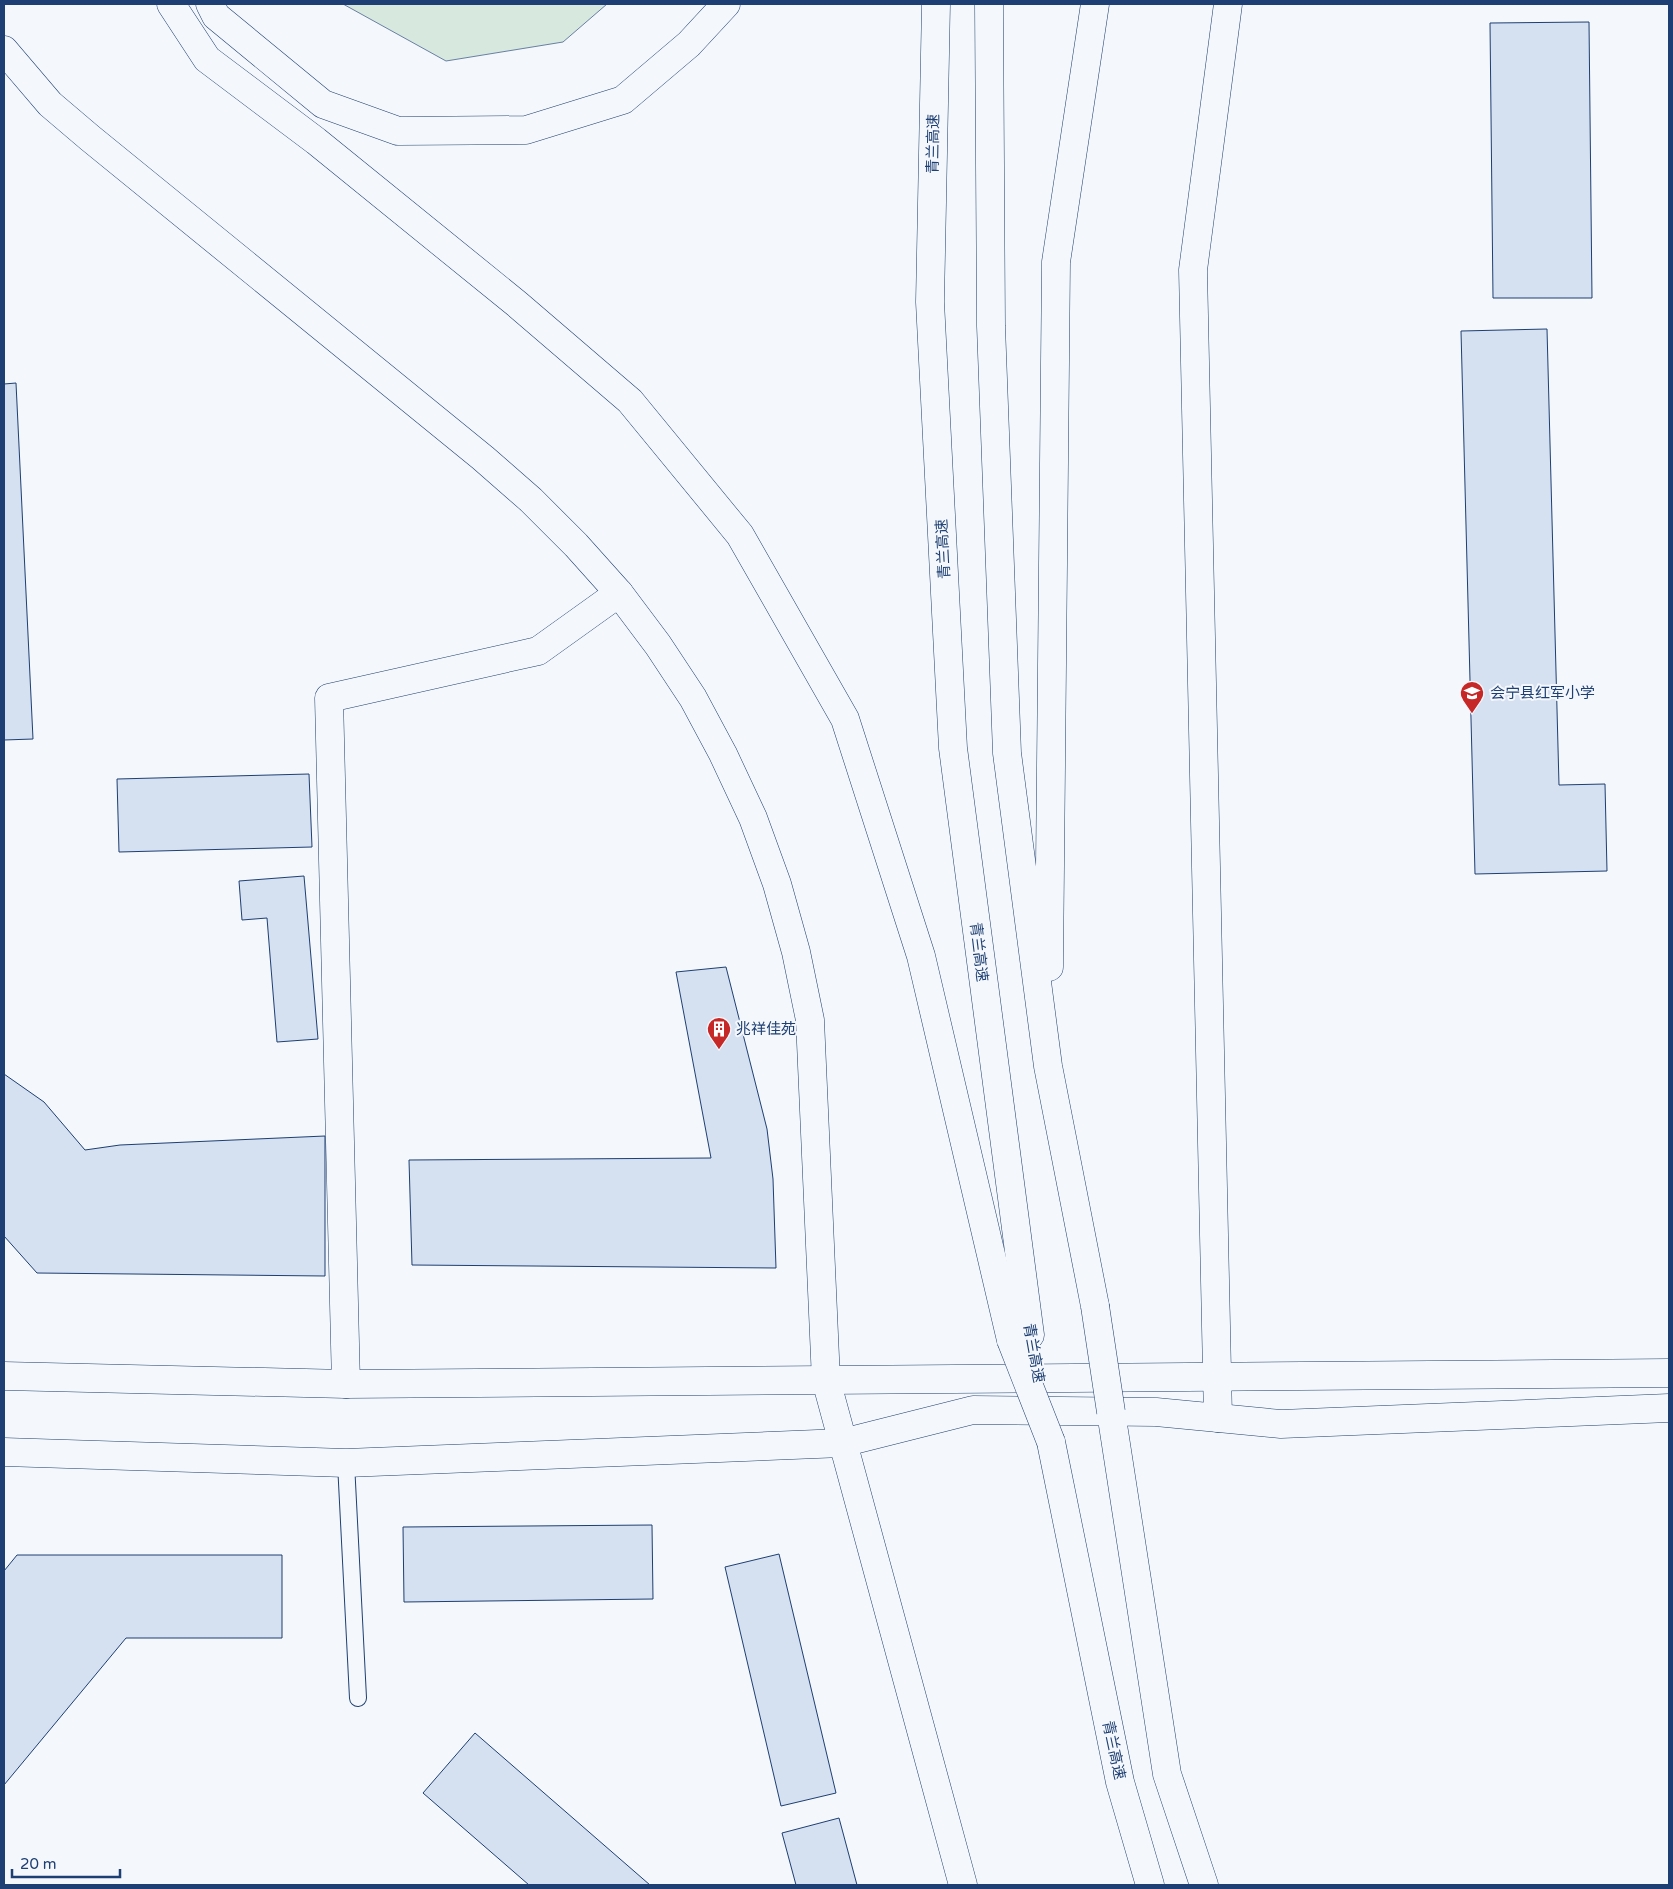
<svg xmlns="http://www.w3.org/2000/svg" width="1673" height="1889" viewBox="0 0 1673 1889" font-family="'Varela Round','Noto Sans SC',sans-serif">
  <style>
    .green { fill: #d7e8df; stroke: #687fa3 }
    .building { fill: #d5e0f0; stroke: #1d3f73 }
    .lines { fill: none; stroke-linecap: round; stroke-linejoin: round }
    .lane-casing { stroke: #1d3f73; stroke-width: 18 }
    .street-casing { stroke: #1d3f73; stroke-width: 29 }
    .secondary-casing { stroke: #1d3f73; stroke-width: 29 }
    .highway-casing { stroke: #1d3f73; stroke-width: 29 }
    .lane { stroke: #f4f7fb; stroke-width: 16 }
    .street { stroke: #f4f7fb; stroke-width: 28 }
    .secondary { stroke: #f4f7fb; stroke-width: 28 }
    .highway { stroke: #f4f7fb; stroke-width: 28 }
    .highway-bridge-casing { stroke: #1d3f73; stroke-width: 29; stroke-linecap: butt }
    .highway-bridge { stroke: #f4f7fb; stroke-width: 28 }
    .labels { text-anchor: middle; stroke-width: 4; stroke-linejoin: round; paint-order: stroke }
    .street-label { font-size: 15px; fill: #1d3f73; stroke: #f4f7fb }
    .poi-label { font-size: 15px; fill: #1d3f73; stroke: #f4f7fb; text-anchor: start }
  </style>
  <rect width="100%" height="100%" fill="#f4f7fb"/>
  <polygon class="green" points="343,4 607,4 563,42 446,61"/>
  <g class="building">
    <polygon points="1589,22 1592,298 1493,298 1490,23"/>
    <polygon points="1547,329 1559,785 1605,784 1607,871 1475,874 1461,331"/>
    <polygon points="16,383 33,739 4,740 4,384"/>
    <polygon points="309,774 312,847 119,852 117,779"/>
    <polygon points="304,876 318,1039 277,1042 267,918 242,920 239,881"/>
    <polygon points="726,967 767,1129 773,1179 776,1268 412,1265 409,1160 711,1158 676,972"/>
    <polygon points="4,1074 44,1102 85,1150 120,1145 325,1136 325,1276 37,1273 4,1236"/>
    <polygon points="652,1525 653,1599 404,1602 403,1527"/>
    <polygon points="779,1554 836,1793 781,1806 725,1567"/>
    <polygon points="17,1555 282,1555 282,1638 126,1638 4,1785 4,1571"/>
    <polygon points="475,1733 650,1885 529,1885 423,1793"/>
    <polygon points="839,1818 857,1885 796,1885 782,1833"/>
  </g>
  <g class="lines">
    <g class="lane-casing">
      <polyline id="lane" points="346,1463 358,1698"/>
    </g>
    <g class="street-casing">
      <g id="street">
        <polyline points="4,50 50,104 90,138 483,458 531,500 576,545 619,593 658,645 693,698 723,754 753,818 777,884 796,952 810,1020 826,1380 963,1885"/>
        <polyline points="346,1384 329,698 538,651 619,593"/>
        <polyline points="1218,1418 1193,270 1228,4"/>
      </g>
    </g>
    <g class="secondary-casing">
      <g id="secondary">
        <polyline points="4,1376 346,1384 1669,1373"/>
        <polyline points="4,1452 346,1463 842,1443 973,1410 1156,1412 1281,1424 1669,1408"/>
      </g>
    </g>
    <g class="highway-casing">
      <g id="highway">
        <polyline points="171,4 207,59 316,141 517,304 630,401 740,535 845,719 921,956 1011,1340"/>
        <polyline points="210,4 216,16 323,104 398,131 526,130 623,100 689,44 726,4"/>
        <polyline points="936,4 930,302 953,748 1030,1335"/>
        <polyline points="989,4 991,326 1007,753 1048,1066 1095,1306"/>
        <polyline points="1049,967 1056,262 1095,4"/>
        <polyline points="1111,1412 1167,1774 1204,1885"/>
        <polyline points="1051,1442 1120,1782 1150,1885"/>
      </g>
    </g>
    <use href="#lane" class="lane"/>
    <use href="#street" class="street"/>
    <use href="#secondary" class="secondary"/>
    <use href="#highway" class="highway"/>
    <g class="highway-bridge-casing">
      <g id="highway-bridge">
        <polyline points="1095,1306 1111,1412"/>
        <polyline points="1011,1340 1051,1442"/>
      </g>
    </g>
    <use href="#highway-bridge" class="highway-bridge"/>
  </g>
  <defs>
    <g id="school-pin" transform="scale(1.25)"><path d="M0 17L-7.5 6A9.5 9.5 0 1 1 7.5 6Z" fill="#c62828" stroke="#f4f7fb"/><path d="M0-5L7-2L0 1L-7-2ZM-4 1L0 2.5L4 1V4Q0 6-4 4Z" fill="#fff"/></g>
    <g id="building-pin" transform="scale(1.25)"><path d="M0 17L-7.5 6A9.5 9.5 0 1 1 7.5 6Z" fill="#c62828" stroke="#f4f7fb"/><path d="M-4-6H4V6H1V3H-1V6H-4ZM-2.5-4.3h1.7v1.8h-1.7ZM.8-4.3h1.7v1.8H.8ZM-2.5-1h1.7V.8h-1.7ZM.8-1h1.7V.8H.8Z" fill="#fff"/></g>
  </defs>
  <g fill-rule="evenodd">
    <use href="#school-pin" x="1472" y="693"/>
    <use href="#building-pin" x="719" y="1029"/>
  </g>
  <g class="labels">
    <g class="street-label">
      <text transform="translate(933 144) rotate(-89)" y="5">青兰高速</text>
      <text transform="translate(943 549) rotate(-93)" y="5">青兰高速</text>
      <text transform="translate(979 952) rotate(83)" y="5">青兰高速</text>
      <text transform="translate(1034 1353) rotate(80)" y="5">青兰高速</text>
      <text transform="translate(1114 1750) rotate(78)" y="5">青兰高速</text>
    </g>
    <g class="poi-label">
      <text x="1490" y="698">会宁县红军小学</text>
      <text x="736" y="1034">兆祥佳苑</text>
    </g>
  </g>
  <rect width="1673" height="1889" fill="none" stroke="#1d3f73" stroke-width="10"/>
  <path d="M12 1869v8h108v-8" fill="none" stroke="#1d3f73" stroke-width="2.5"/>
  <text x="20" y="1869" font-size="15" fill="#1d3f73" stroke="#f4f7fb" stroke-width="4" paint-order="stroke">20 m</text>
</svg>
